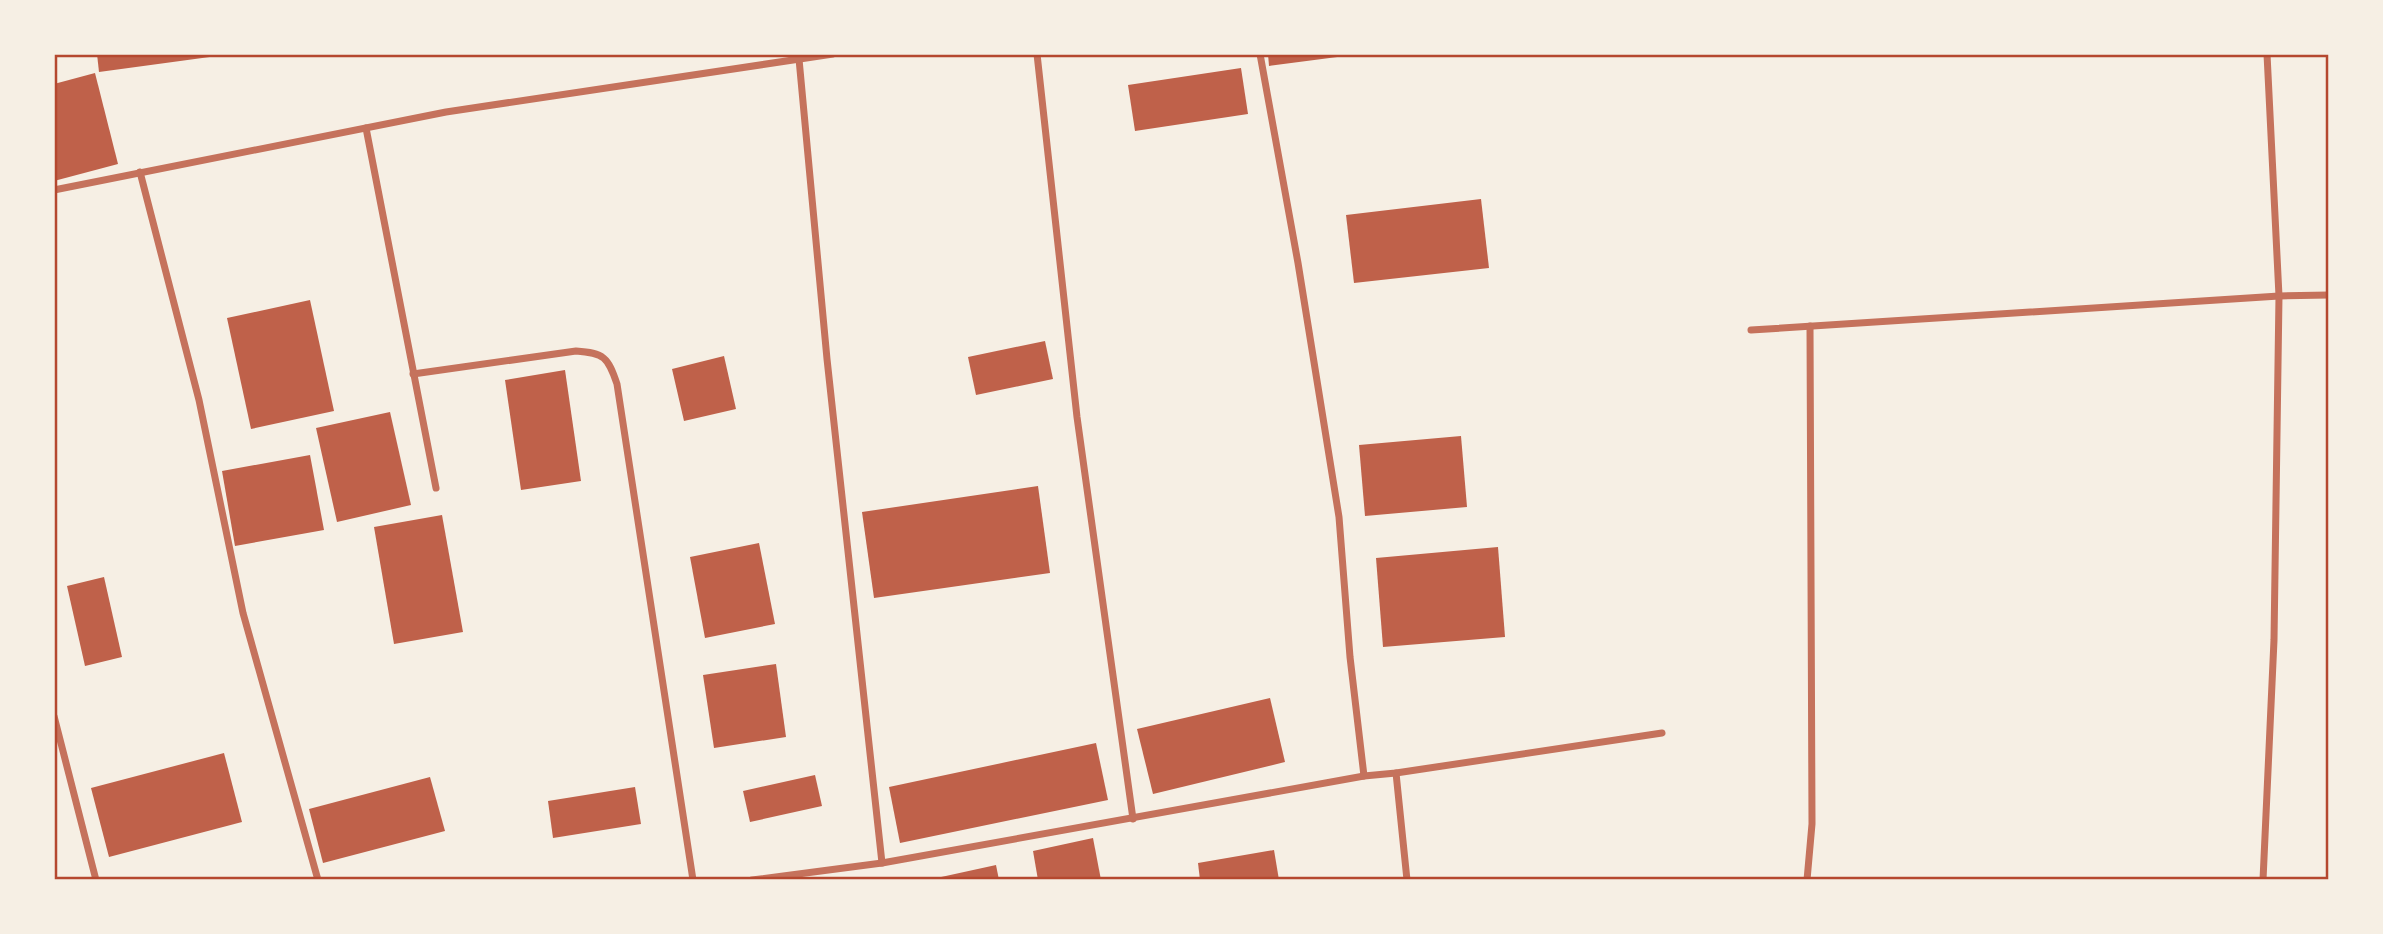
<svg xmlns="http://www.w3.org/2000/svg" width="2383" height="934" viewBox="0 0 2383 934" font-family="'Playfair Display',serif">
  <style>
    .building { fill: #bf614a }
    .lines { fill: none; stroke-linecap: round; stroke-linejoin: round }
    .minor { stroke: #c5725c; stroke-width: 7 }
    .neatline { fill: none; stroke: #b5482f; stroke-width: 2.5 }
  </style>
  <rect width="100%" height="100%" fill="#f6efe4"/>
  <g class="building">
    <polygon points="97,54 217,54 217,56 99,72"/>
    <polygon points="1268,54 1345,54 1345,56 1269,66"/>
    <polygon points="1241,68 1248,114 1135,131 1128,85"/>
    <polygon points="95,73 118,164 54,181 54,84"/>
    <polygon points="1481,199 1489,268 1354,283 1346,215"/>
    <polygon points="310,300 334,411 251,429 227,318"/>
    <polygon points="1045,341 1053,379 976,395 968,357"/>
    <polygon points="724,356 736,409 684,421 672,369"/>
    <polygon points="565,370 581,481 521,490 505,380"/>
    <polygon points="390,412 411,505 337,522 316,428"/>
    <polygon points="1461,436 1467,507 1365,516 1359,445"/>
    <polygon points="310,455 324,530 235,546 222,471"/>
    <polygon points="1038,486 1050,573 874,598 862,512"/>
    <polygon points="442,515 463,632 394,644 374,527"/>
    <polygon points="759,543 775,624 705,638 690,557"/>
    <polygon points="1498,547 1505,637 1383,647 1376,558"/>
    <polygon points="104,577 122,657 85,666 67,586"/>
    <polygon points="776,664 786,737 714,748 703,675"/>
    <polygon points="1270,698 1285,762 1153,794 1137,729"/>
    <polygon points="1096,743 1108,800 900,843 889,787"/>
    <polygon points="224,753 242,822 109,857 91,788"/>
    <polygon points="815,775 822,806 750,822 743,791"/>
    <polygon points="430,777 445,831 323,863 309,809"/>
    <polygon points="635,787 641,824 553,838 548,801"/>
    <polygon points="1093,838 1101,880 1038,880 1033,851"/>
    <polygon points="1274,850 1279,880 1200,880 1198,863"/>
    <polygon points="996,865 999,880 932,880 932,879"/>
  </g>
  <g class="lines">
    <g class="minor">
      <polyline points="1037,54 1077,417 1133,819"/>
      <polyline points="1260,54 1298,263 1339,517 1350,657 1364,776"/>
      <polyline points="799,59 827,359 882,863"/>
      <polyline points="366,128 436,488"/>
      <polyline points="140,172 199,400 243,613 318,880"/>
      <polyline points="54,190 446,112 833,54"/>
      <polyline points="1751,330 2279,296 2329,295"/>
      <path d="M413,374L576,351C604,353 608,357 617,384L693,880"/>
      <polyline points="54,716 96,880"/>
      <polyline points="1396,773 1407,880"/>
      <polyline points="752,880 882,863 1364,776 1396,773 1662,733"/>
      <polyline points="1807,880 1812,824 1810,326"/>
      <polyline points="2263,880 2274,640 2279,296 2267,54"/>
    </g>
  </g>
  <rect width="2383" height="934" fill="none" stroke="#f6efe4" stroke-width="112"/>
  <rect x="56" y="56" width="2271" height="822" class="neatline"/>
</svg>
